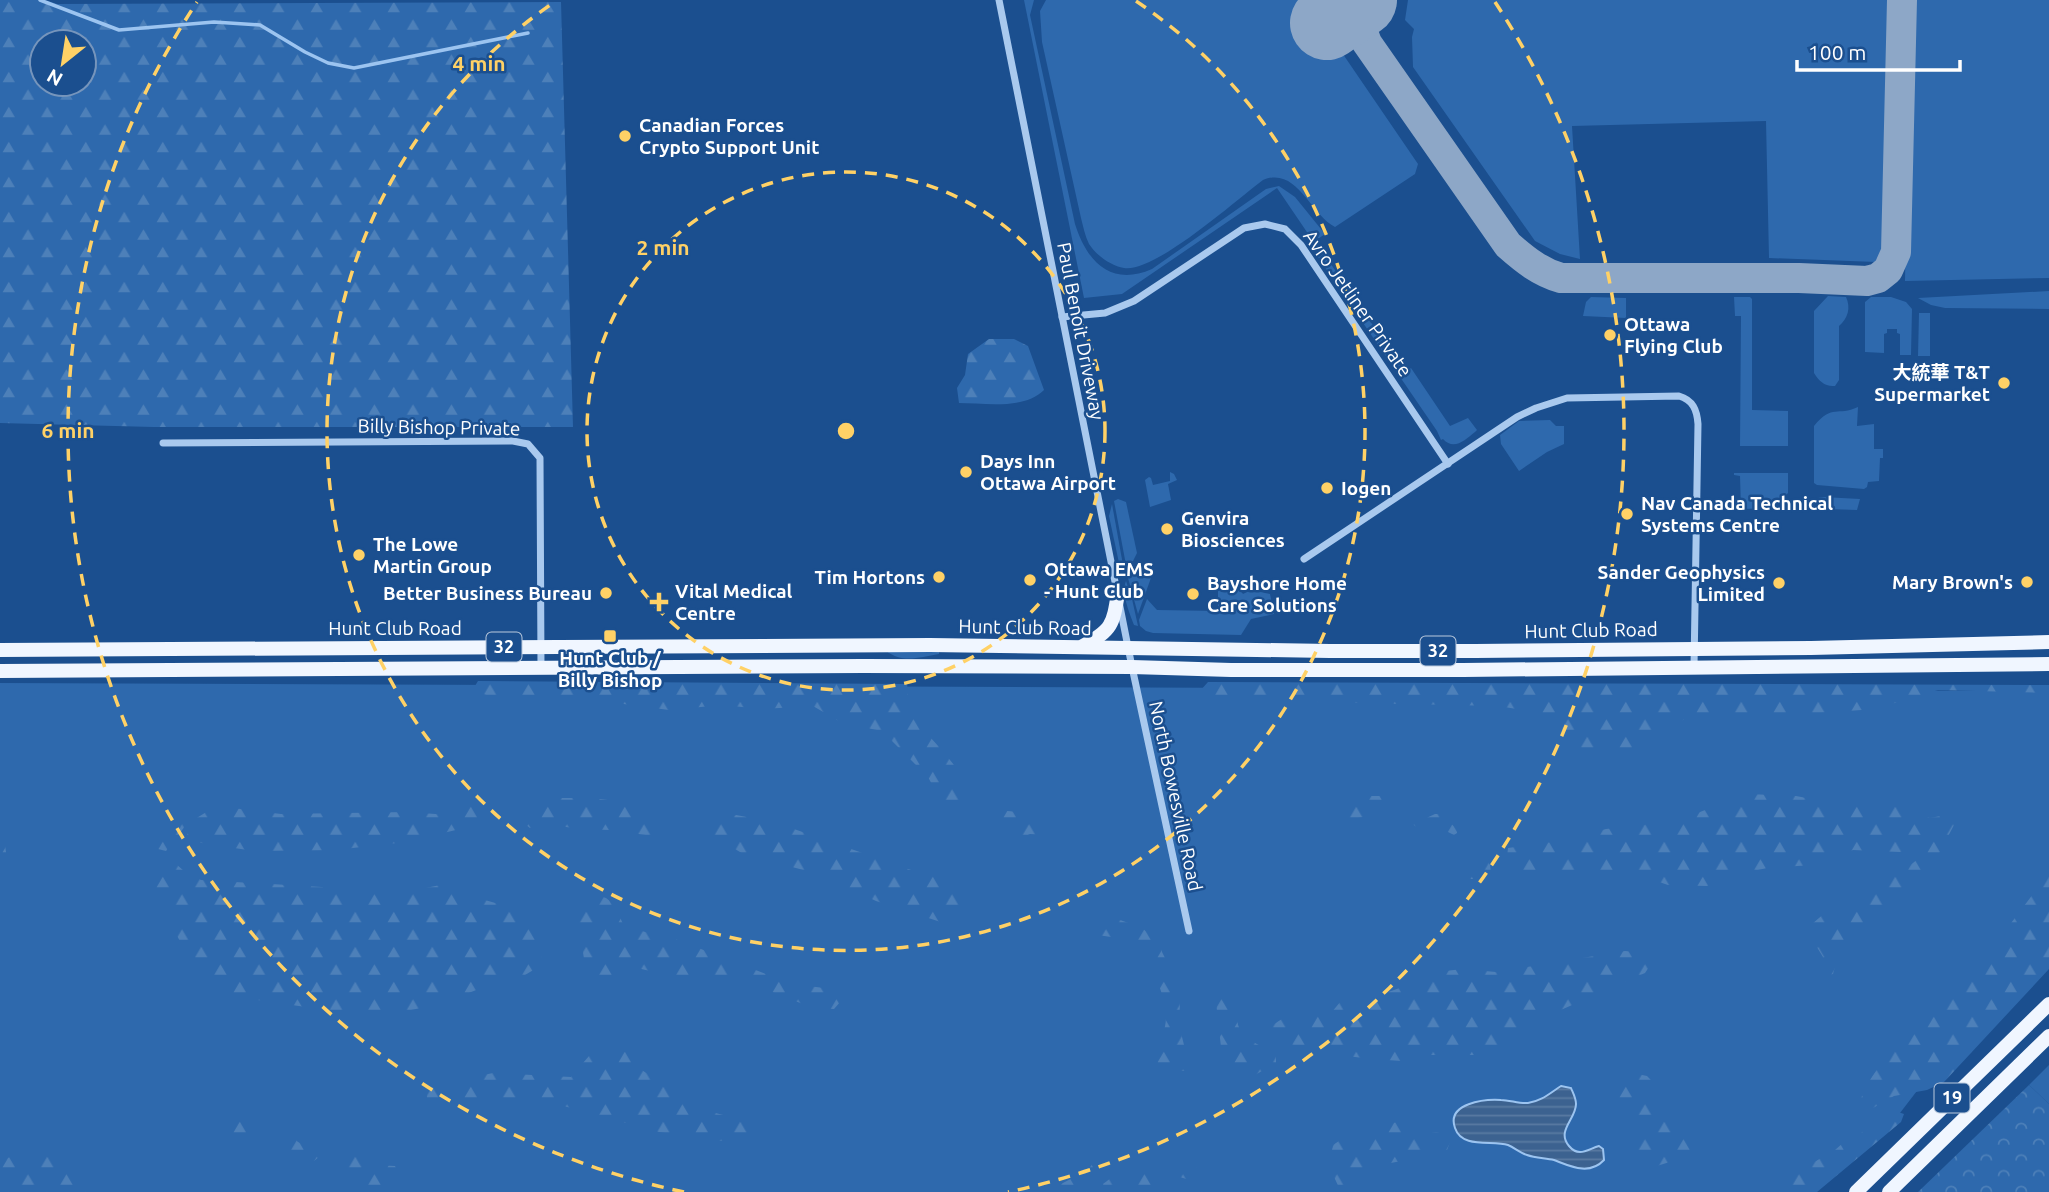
<svg xmlns="http://www.w3.org/2000/svg" width="2049" height="1192" viewBox="0 0 2049 1192" font-family="Ubuntu,'Noto Sans SC',sans-serif">
  <style>
    .green { fill: #2e69ad }
    .forest { fill: url(#forest-firs); fill-rule: evenodd }
    .park { fill: url(#park-crowns) }
    .water { fill: url(#water-rules); stroke: #9cc4f0; stroke-width: 2 }
    .lines { fill: none; stroke-linecap: round; stroke-linejoin: round }
    .stream { stroke: #9cc4f0; stroke-width: 3.5 }
    .taxiway { stroke: #8da7c7; stroke-width: 30 }
    .runway { stroke: #8da7c7; stroke-width: 74 }
    .street { stroke: #a9c9ee; stroke-width: 7 }
    .primary { stroke: #f0f6ff; stroke-width: 14 }
    .ring { fill: none; stroke: #ffd166; stroke-width: 3.5; stroke-dasharray: 12 9 }
    .poi-dot { fill: #ffd166; stroke: #1b4f8f; stroke-width: 2.5 }
    .labels { text-anchor: middle; stroke-width: 5; stroke-linejoin: round; paint-order: stroke }
    .shield { fill: #1b4f8f; stroke: #bbcadd; stroke-width: 2 }
    .shield-label { font-size: 18px; font-weight: bold; fill: #fff }
    .poi-label { font-size: 19px; font-weight: bold; fill: #fff; stroke: #1b4f8f; text-anchor: start }
    .street-label { font-size: 19px; fill: #fff; stroke: #1b4f8f }
    .centre { fill: #ffd166; stroke: #1b4f8f; stroke-width: 3.5 }
    .ring-label { font-size: 21px; text-anchor: middle; font-weight: bold; fill: #ffd166; stroke: #1b4f8f; stroke-width: 5; stroke-linejoin: round; paint-order: stroke }
  </style>
  <defs>
    <pattern id="forest-firs" width="22" height="20" patternUnits="userSpaceOnUse" patternTransform="scale(1.75)"><rect width="22" height="20" fill="#2e69ad"/><path d="M5 1l3.5 6h-7zM16 11l3.5 6h-7z" fill="#4d80b9"/></pattern>
    <pattern id="park-crowns" width="20" height="18" patternUnits="userSpaceOnUse" patternTransform="scale(1.75)"><rect width="20" height="18" fill="#2e69ad"/><path d="M2 6a3 3 0 1 1 6 0M12 15a3 3 0 1 1 6 0" fill="none" stroke="#4d80b9"/></pattern>
    <pattern id="water-rules" width="6" height="5" patternUnits="userSpaceOnUse" patternTransform="scale(1.75)"><rect width="6" height="5" fill="#3c6290"/><path d="M0 2.5h6" fill="none" stroke="#597aa1"/></pattern>
  </defs>
  <rect width="100%" height="100%" fill="#1b4f8f"/>
  <g class="green">
    <path d="M1024,0H1034L1030,15L1075,224C1087,262 1111,287 1152,269L1266,189L1279,186L1295,197L1325,234L1315,241L1405,372L1411,368L1450,426L1468,418L1477,430L1475,432C1465,440 1454,451 1443,439L1441,440L1437,431L1309,244L1313,241L1277,188L1122,294L1084,298Z"/>
    <path d="M1046,0H1306L1418,164L1415,174L1335,227C1310,214 1297,166 1263,180C1236,200 1155,273 1124,268C1111,266 1096,255 1089,244C1085,236 1083,226 1081,218L1042,42L1040,11Z"/>
    <polygon points="1408,0 1894,0 1887,249 1876,262 1769,258 1766,121 1572,126 1580,259 1560,254 1535,241 1413,67 1412,37 1414,29 1405,20"/>
    <polygon points="1910,0 2049,0 2049,278 1905,281"/>
    <polygon points="2049,291 2049,309 1945,308 1931,305 1918,298"/>
    <path d="M1828,296L1846,297C1851,308 1848,318 1839,326V380L1835,386C1825,387 1819,381 1814,373V311Z"/>
    <polygon points="1591,297 1626,298 1626,318 1583,316 1586,302"/>
    <polygon points="1734,297 1750,297 1752,299 1752,410 1788,411 1788,446 1740,446 1741,316 1735,316"/>
    <polygon points="1891,297 1906,302 1912,309 1911,355 1900,355 1900,334 1897,333 1897,329 1887,329 1887,333 1884,334 1884,353 1865,352 1865,302 1871,297"/>
    <polygon points="1919,313 1930,313 1930,356 1918,356"/>
    <path d="M1858,407L1857,426L1874,424V449H1883V458H1880L1879,481L1868,482L1867,487L1864,489L1817,485L1814,483V426C1833,403 1837,417 1858,407Z"/>
    <polygon points="1550,420 1556,426 1564,426 1564,444 1547,452 1519,471 1501,444 1500,435 1519,421"/>
    <polygon points="1170,472 1174,474 1177,480 1168,484 1171,500 1150,507 1145,480 1149,477 1151,478 1153,485 1170,481"/>
    <polygon points="1734,473 1788,473 1788,493 1773,508 1741,509 1740,476 1734,475"/>
    <polygon points="1823,497 1860,499 1857,510 1828,509 1818,498"/>
    <polygon points="1118,499 1126,502 1137,553 1133,561 1126,565 1114,501"/>
    <polygon points="1112,504 1123,565 1119,563 1109,516"/>
    <polygon points="1135,574 1152,575 1138,614 1128,578"/>
    <path d="M1126,581L1132,599L1138,626L1134,625C1129,612 1121,593 1126,581Z"/>
    <polygon points="1220,585 1240,590 1243,594 1251,590 1270,594 1274,614 1251,619 1241,635 1153,633 1146,631 1140,626 1139,620 1147,599 1157,610 1218,611 1218,586"/>
    <path d="M939,650V654C919,657 904,664 886,651Z"/>
    <polygon points="0,683 2049,691 2049,919 1900,1113 1801,1192 0,1192"/>
    <polygon points="2049,1065 2049,1104 2029,1085"/>
  </g>
  <g class="forest">
    <path d="M0,0H45L57,4L561,2L573,427H154L0,423ZM84,42V84H42V42Z"/>
    <path d="M989,339H1014L1028,346L1044,390C1024,410 985,403 959,403L957,388L965,375L968,354Z"/>
    <path d="M478,681L907,684C909,695 905,705 911,715C924,734 973,774 966,800C965,803 963,806 961,809L950,808L941,801L928,777L882,731L842,723L813,706L762,709L722,705L669,710L586,699L531,701L501,699L483,694L475,686Z"/>
    <polygon points="1208,682 2049,685 2049,693 1938,690 1875,709 1764,717 1690,716 1672,726 1647,751 1633,754 1566,746 1559,716 1498,706 1230,700 1208,697 1200,691"/>
    <path d="M1392,791L1399,793L1400,795L1397,804C1377,813 1348,827 1328,813L1329,806L1350,799L1360,800L1371,796H1380Z"/>
    <path d="M1746,794L1796,796L1832,803L1908,807L1930,818L1951,814L1954,825L1922,886L1910,887L1887,914L1869,930L1841,944L1833,974L1820,978L1818,974L1823,957L1815,944L1812,924L1826,912L1844,909L1860,896L1882,892C1894,866 1907,873 1921,855L1913,847L1900,852L1853,850L1813,865L1767,868L1735,875L1707,886L1668,885L1627,871L1559,873L1518,882L1506,866L1508,848L1559,841L1606,829L1677,821Z"/>
    <polygon points="547,798 593,798 615,801 642,816 675,828 667,838 610,830 579,829 547,824 530,828 521,821 523,807"/>
    <polygon points="485,800 491,811 489,822 406,842 335,850 254,851 195,842 186,837 195,819 208,811 225,807 281,814 409,812 448,815 460,810 470,801"/>
    <polygon points="190,810 192,816 189,821 166,851 158,849 149,841 151,834 157,832 166,820"/>
    <path d="M995,810C1018,812 1029,810 1044,829V835L1030,834L1023,837C1012,833 996,826 989,816Z"/>
    <polygon points="1435,814 1441,814 1457,829 1457,833 1454,835 1442,829 1438,839 1430,843 1425,833 1411,823 1414,819 1422,820"/>
    <polygon points="736,815 774,822 914,871 952,880 964,891 965,901 963,910 953,926 876,901 819,874 745,855 705,831 703,824"/>
    <polygon points="5,818 15,826 12,837 5,845 7,859 0,861 0,819"/>
    <polygon points="172,856 176,859 176,864 184,871 201,880 406,892 450,883 471,896 534,914 543,929 543,948 540,966 525,975 507,978 466,994 421,1008 375,1017 236,997 182,945 150,885 153,869"/>
    <path d="M1486,859L1490,865L1491,872L1485,879H1469L1461,873C1465,860 1474,860 1486,859Z"/>
    <polygon points="2049,873 2049,969 1944,1082 1927,1090 1894,1096 1866,1112 1856,1109 1869,1081 1888,1054 1971,976"/>
    <polygon points="597,895 606,898 614,904 623,924 633,929 675,939 792,984 832,989 841,993 841,1001 834,1009 813,1008 742,980 685,979 637,968 608,984 597,985 585,965 578,921 581,910"/>
    <path d="M1112,917L1142,928L1160,942L1162,952L1172,972L1174,987L1180,1002L1179,1025L1188,1061L1185,1071L1168,1070L1158,1065C1155,1046 1166,1035 1166,1017C1167,1007 1162,995 1159,985C1148,944 1138,940 1097,935L1103,925Z"/>
    <path d="M1625,951L1648,953L1649,967L1645,973L1538,1020L1509,1042L1484,1055H1423L1402,1061L1372,1059L1338,1055L1289,1044L1271,1040L1266,1036V1030C1292,1010 1299,1011 1331,1013L1341,1001L1374,997L1411,984L1422,977L1436,972L1463,969L1496,972Z"/>
    <path d="M1217,984C1242,990 1231,1019 1242,1033C1249,1042 1266,1048 1276,1054V1063C1262,1071 1246,1082 1230,1082L1222,1056L1215,993Z"/>
    <polygon points="636,1051 640,1058 640,1069 708,1111 761,1125 766,1128 764,1137 750,1140 714,1141 659,1132 560,1105 427,1098 426,1087 493,1073 571,1077 589,1056 600,1055 611,1061 624,1052"/>
    <path d="M1623,1071L1647,1076L1654,1083V1103L1679,1136L1712,1147L1708,1150L1644,1170L1639,1166L1634,1136L1638,1125L1636,1114C1627,1104 1611,1096 1612,1081Z"/>
    <polygon points="1898,1112 1904,1114 1901,1122 1817,1192 1771,1192 1797,1172 1835,1150 1843,1143 1866,1130 1874,1123"/>
    <polygon points="233,1117 249,1119 255,1129 252,1134 232,1134 224,1127 224,1122"/>
    <path d="M1402,1121L1422,1135L1436,1132L1444,1134L1450,1142L1446,1153L1385,1164L1347,1177L1344,1182L1348,1189C1366,1192 1379,1185 1395,1185C1404,1184 1415,1190 1424,1192H1341L1329,1166L1333,1145L1345,1137H1367L1388,1124Z"/>
    <polygon points="291,1135 298,1142 320,1152 320,1156 314,1161 307,1162 283,1144 286,1136"/>
    <polygon points="27,1152 48,1156 76,1170 89,1189 88,1192 0,1192 0,1160"/>
    <polygon points="355,1153 365,1156 372,1165 395,1166 399,1175 397,1192 364,1192 347,1189 338,1169 339,1163"/>
    <polygon points="1103,1153 1105,1164 1089,1187 1091,1191 1095,1189 1099,1192 1066,1192 1059,1185 1088,1170 1099,1155"/>
    <polygon points="1193,1167 1210,1171 1214,1177 1212,1192 1195,1192 1190,1180 1176,1176 1177,1169"/>
    <path d="M1160,1170H1166V1177C1151,1192 1127,1192 1106,1192L1103,1184L1111,1178Z"/>
  </g>
  <polygon class="park" points="2029,1085 2049,1104 2049,1192 1918,1192"/>
  <path class="water" d="M1561,1086L1571,1088C1573,1093 1576,1098 1576,1104C1576,1119 1556,1131 1569,1146C1579,1158 1588,1149 1599,1146L1603,1149L1604,1160C1589,1176 1570,1166 1554,1160C1545,1158 1535,1158 1527,1155C1520,1153 1515,1148 1508,1145C1492,1140 1462,1149 1455,1128C1446,1103 1485,1099 1501,1100C1510,1100 1519,1104 1528,1103C1542,1101 1550,1093 1561,1086Z"/>
  <g class="lines">
    <polyline class="stream" points="40,0 119,30 214,22 260,25 305,52 328,63 354,68 528,33"/>
    <path class="taxiway" d="M1351,0L1367,43L1508,245C1525,260 1540,272 1561,278H1799L1867,281L1878,278L1888,270L1896,252L1902,0"/>
    <polyline class="runway" points="1327,23 1360,0"/>
    <g class="street">
      <polyline points="999,0 1132,667 1189,931"/>
      <polyline points="1062,317 1105,313 1134,301 1244,228 1265,224 1285,229 1301,245 1448,464"/>
      <polyline points="163,443 513,441 528,444 540,458 541,667"/>
      <path d="M1304,559L1517,417L1536,408L1567,398L1679,396C1693,400 1697,410 1698,424L1694,667"/>
    </g>
    <g class="primary">
      <path d="M1083,646C1112,630 1113,625 1118,593"/>
      <polyline points="0,650 930,645 1330,651 1475,651 1811,648 2049,642"/>
      <polyline points="0,671 863,666 1132,667 1231,670 1463,670 2049,664"/>
      <polyline points="1856,1192 2049,1004"/>
      <polyline points="1889,1192 2049,1036"/>
    </g>
  </g>
  <g class="ring">
    <circle cx="846" cy="431" r="259"/>
    <path d="M1136 1A519 519 0 1 1 556 1"/>
    <path d="M684 1192A778 778 0 0 1 197 2M1495 2A778 778 0 0 1 1008 1192"/>
  </g>
  <g class="poi-dot">
    <circle cx="625" cy="136" r="7"/>
    <circle cx="1610" cy="335" r="7"/>
    <circle cx="2004" cy="383" r="7"/>
    <circle cx="966" cy="472" r="7"/>
    <circle cx="1327" cy="488" r="7"/>
    <circle cx="1627" cy="514" r="7"/>
    <circle cx="1167" cy="529" r="7"/>
    <circle cx="359" cy="555" r="7"/>
    <circle cx="939" cy="577" r="7"/>
    <circle cx="1030" cy="580" r="7"/>
    <circle cx="2027" cy="582" r="7"/>
    <circle cx="1779" cy="583" r="7"/>
    <circle cx="606" cy="593" r="7"/>
    <circle cx="1193" cy="594" r="7"/>
    <path d="M655.5 591.5h7v7h7v7h-7v7h-7v-7h-7v-7h7z"/>
    <rect x="603" y="629" width="14" height="14" rx="3.5"/>
  </g>
  <g class="labels">
    <g class="shield">
      <rect x="486.5" y="632.5" width="35" height="29" rx="5"/>
      <rect x="1420.5" y="636.5" width="35" height="29" rx="5"/>
      <rect x="1934.5" y="1083.5" width="35" height="29" rx="5"/>
    </g>
    <g class="shield-label">
      <text x="504" y="653">32</text>
      <text x="1438" y="657">32</text>
      <text x="1952" y="1104">19</text>
    </g>
    <g class="poi-label">
      <text x="639" y="132">Canadian Forces<tspan x="639" dy="22">Crypto Support Unit</tspan></text>
      <text x="1624" y="331">Ottawa<tspan x="1624" dy="22">Flying Club</tspan></text>
      <text x="1990" y="379" text-anchor="end">大統華 T&amp;T<tspan x="1990" dy="22">Supermarket</tspan></text>
      <text x="980" y="468">Days Inn<tspan x="980" dy="22">Ottawa Airport</tspan></text>
      <text x="1341" y="495">Iogen</text>
      <text x="1641" y="510">Nav Canada Technical<tspan x="1641" dy="22">Systems Centre</tspan></text>
      <text x="1181" y="525">Genvira<tspan x="1181" dy="22">Biosciences</tspan></text>
      <text x="373" y="551">The Lowe<tspan x="373" dy="22">Martin Group</tspan></text>
      <text x="1044" y="576">Ottawa EMS<tspan x="1044" dy="22">- Hunt Club</tspan></text>
      <text x="1765" y="579" text-anchor="end">Sander Geophysics<tspan x="1765" dy="22">Limited</tspan></text>
      <text x="925" y="584" text-anchor="end">Tim Hortons</text>
      <text x="2013" y="589" text-anchor="end">Mary Brown's</text>
      <text x="1207" y="590">Bayshore Home<tspan x="1207" dy="22">Care Solutions</tspan></text>
      <text x="675" y="598">Vital Medical<tspan x="675" dy="22">Centre</tspan></text>
      <text x="592" y="600" text-anchor="end">Better Business Bureau</text>
      <text x="610" y="665" text-anchor="middle">Hunt Club /<tspan x="610" dy="22">Billy Bishop</tspan></text>
    </g>
    <g class="street-label">
      <text transform="translate(1358 303) rotate(55)" y="7">Avro Jetliner Private</text>
      <text transform="translate(1081 331) rotate(79)" y="7">Paul Benoit Driveway</text>
      <text transform="translate(439 427) rotate(1)" y="7">Billy Bishop Private</text>
      <text transform="translate(1025 627) rotate(1)" y="7">Hunt Club Road</text>
      <text x="395" y="635">Hunt Club Road</text>
      <text transform="translate(1591 630) rotate(-1)" y="7">Hunt Club Road</text>
      <text transform="translate(1176 796) rotate(78)" y="7">North Bowesville Road</text>
    </g>
  </g>
  <circle cx="846" cy="431" r="10" class="centre"/>
  <g class="ring-label">
    <text x="479" y="71">4 min</text>
    <text x="663" y="255">2 min</text>
    <text x="68" y="438">6 min</text>
  </g>
  <g transform="translate(63 63) rotate(210)"><circle r="33" fill="#1b4f8f" stroke="#7695bc" stroke-width="2"/>
  <path d="M0-5L12 26L0 18L-12 26Z" fill="#ffd166"/>
  <text y="-10" font-size="19" font-weight="bold" text-anchor="middle" fill="#ffffff">N</text>
  </g>
  <path d="M1797 60v10h163v-10" fill="none" stroke="#ffffff" stroke-width="3.5"/>
  <text x="1808" y="60" font-size="21" fill="#ffffff" stroke="#1b4f8f" stroke-width="5" paint-order="stroke">100 m</text>
</svg>
